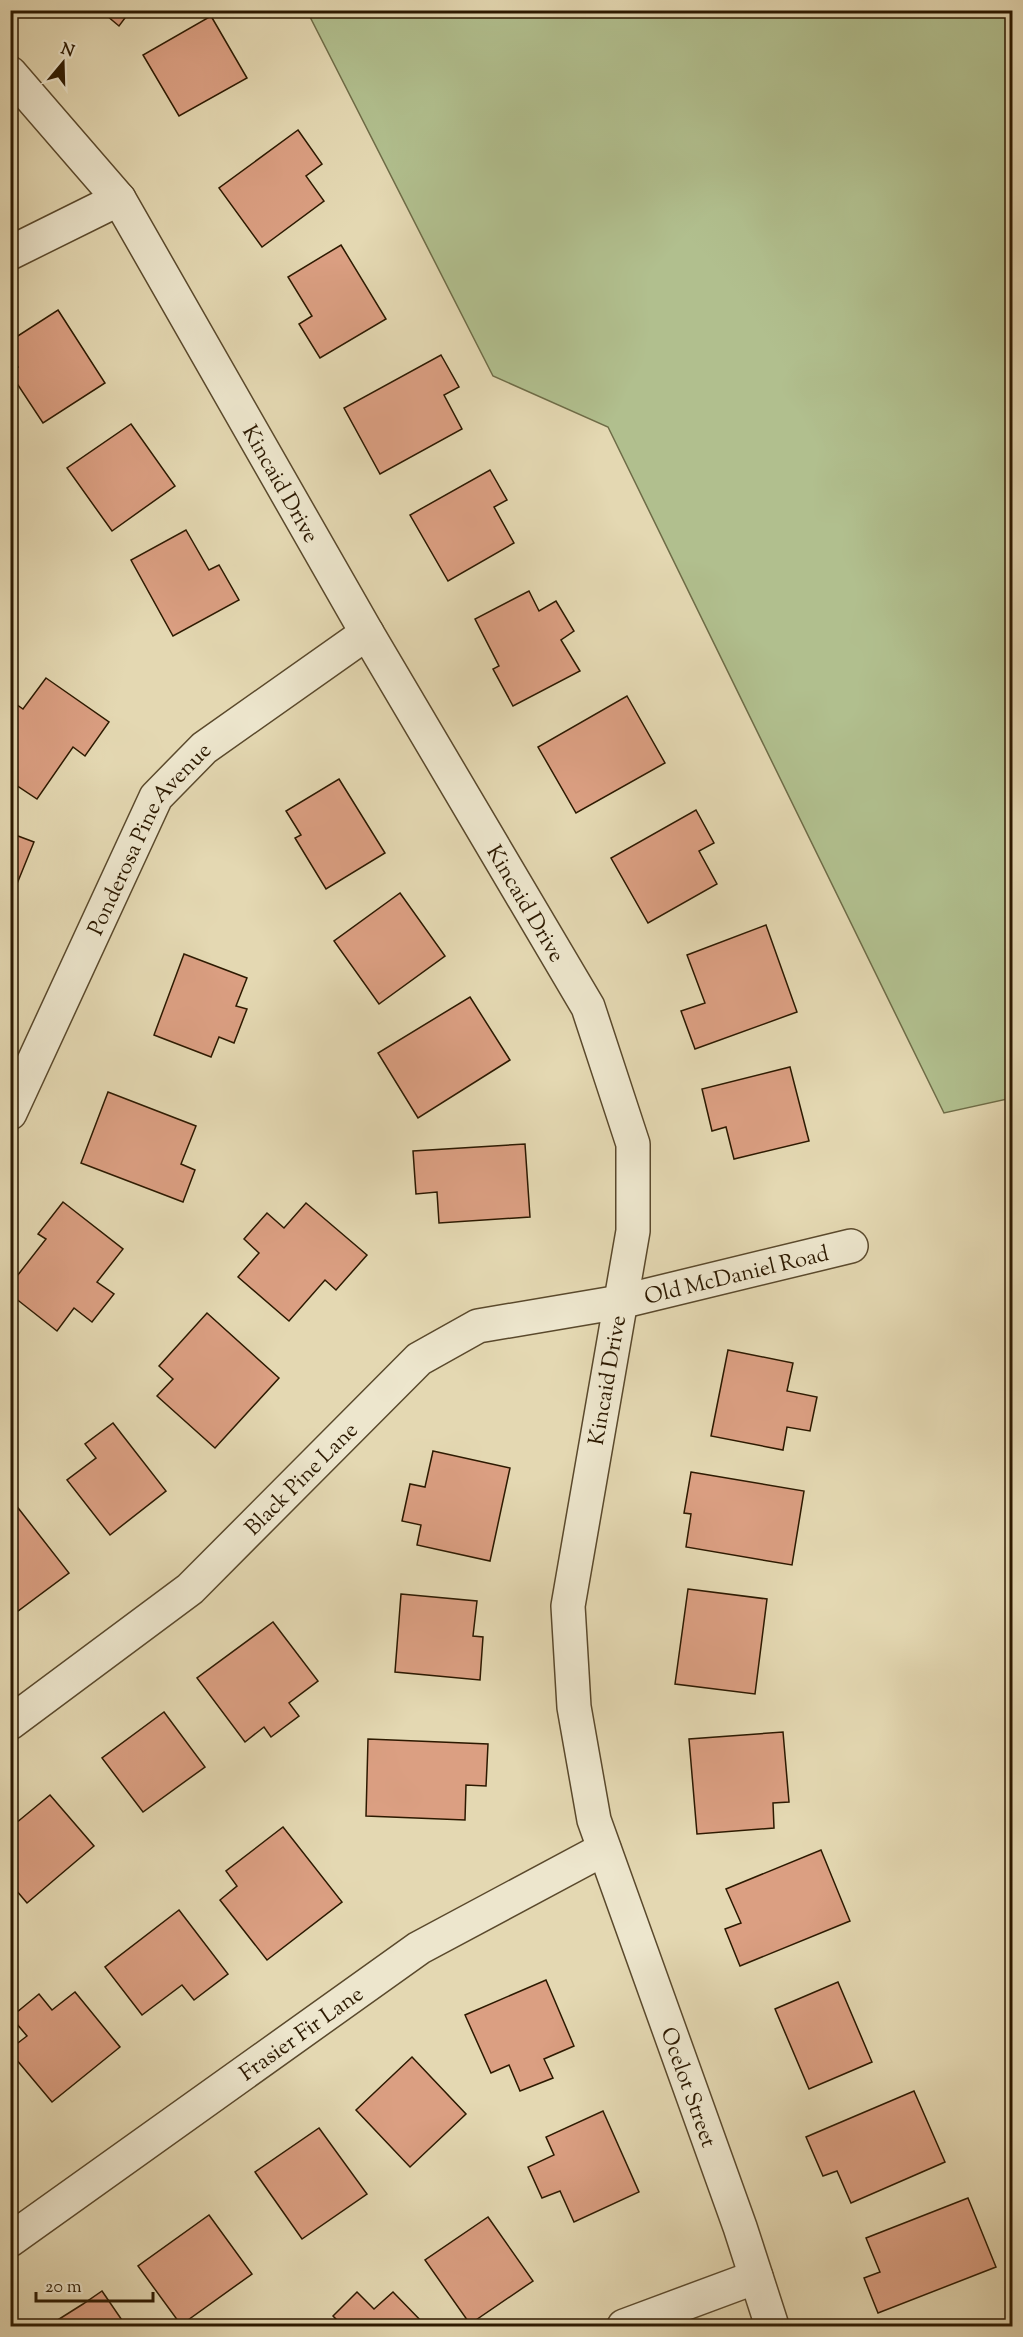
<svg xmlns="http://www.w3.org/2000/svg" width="1023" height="2337" viewBox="0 0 1023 2337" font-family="'Sorts Mill Goudy',serif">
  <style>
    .green { fill: #b1bf8e; stroke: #6e6c47; stroke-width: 1.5 }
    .building { fill: #db9f82; stroke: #2c1900; stroke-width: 1.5 }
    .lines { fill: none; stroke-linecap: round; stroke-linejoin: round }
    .minor-casing { stroke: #5a492c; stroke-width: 36 }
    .minor { stroke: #ede6cd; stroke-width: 33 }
    .labels { text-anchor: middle; stroke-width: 4.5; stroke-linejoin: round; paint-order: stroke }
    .street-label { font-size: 22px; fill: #2c1900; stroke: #ede6cd }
  </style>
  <rect width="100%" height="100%" fill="#e4d8b2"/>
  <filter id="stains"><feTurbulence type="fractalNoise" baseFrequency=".00333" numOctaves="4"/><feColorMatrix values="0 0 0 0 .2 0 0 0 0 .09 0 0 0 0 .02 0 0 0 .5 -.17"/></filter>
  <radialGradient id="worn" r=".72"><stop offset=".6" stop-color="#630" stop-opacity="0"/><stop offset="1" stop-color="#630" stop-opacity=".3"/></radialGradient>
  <polygon class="green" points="307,11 1012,11 1012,1098 944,1113 608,427 493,376"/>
  <g class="building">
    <polygon points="100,10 131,10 119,26"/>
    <polygon points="211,16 247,78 179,116 143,55"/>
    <polygon points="298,130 322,164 306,176 324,201 262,247 219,188"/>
    <polygon points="341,245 386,319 320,358 299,324 312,316 288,277"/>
    <polygon points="58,310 105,383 43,423 10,373 18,367 10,355 10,341"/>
    <polygon points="441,355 459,387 444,395 462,429 380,474 344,408"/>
    <polygon points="131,424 175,486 112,531 67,468"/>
    <polygon points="490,470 507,500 494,507 514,543 448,581 410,515"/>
    <polygon points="186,530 209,570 219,565 239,600 173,636 131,560"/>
    <polygon points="529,591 539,611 556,601 574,631 561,640 580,671 513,706 493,669 499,666 475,619"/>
    <polygon points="46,678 109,722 85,756 73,747 37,799 10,781 10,700 23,709"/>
    <polygon points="627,696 665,763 576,813 538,747"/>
    <polygon points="339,779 385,853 326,889 295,838 301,835 286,811"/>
    <polygon points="696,810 714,843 699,851 717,884 648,923 611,858"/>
    <polygon points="10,833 34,842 10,901"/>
    <polygon points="400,893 445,956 379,1004 334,941"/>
    <polygon points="766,925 797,1012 695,1049 681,1011 705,1003 687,955"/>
    <polygon points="184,954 247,978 236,1006 247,1009 234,1043 219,1037 211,1057 154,1035"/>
    <polygon points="470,997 510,1060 418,1118 378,1053"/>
    <polygon points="790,1067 809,1141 734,1159 726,1127 712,1131 702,1089"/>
    <polygon points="108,1092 196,1126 181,1164 195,1170 183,1202 81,1163"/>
    <polygon points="525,1144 530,1217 439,1223 437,1192 416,1194 413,1151"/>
    <polygon points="63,1202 123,1249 97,1282 114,1294 92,1322 74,1308 57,1331 10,1294 10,1285 46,1239 38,1234"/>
    <polygon points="306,1203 367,1255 336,1290 325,1280 289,1321 238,1277 259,1253 244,1239 267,1213 284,1228"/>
    <polygon points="207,1313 279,1378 215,1448 157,1396 173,1379 159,1366"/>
    <polygon points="728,1350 793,1363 787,1391 817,1397 810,1431 787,1427 783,1450 711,1436"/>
    <polygon points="113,1423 166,1491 110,1535 67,1480 96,1458 85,1444"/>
    <polygon points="433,1451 510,1468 490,1561 417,1545 421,1525 402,1521 410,1484 425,1487"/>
    <polygon points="691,1472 804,1491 792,1565 686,1547 691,1514 684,1513"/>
    <polygon points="15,1504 69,1573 10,1617 10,1508"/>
    <polygon points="688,1589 767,1599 755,1694 675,1684"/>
    <polygon points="401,1594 477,1601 473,1636 483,1637 480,1680 395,1672"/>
    <polygon points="273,1622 318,1681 289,1703 299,1716 271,1737 264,1727 245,1742 197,1678"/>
    <polygon points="164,1712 205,1767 143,1812 102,1758"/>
    <polygon points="783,1732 789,1802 773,1803 774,1828 697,1834 689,1739"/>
    <polygon points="368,1739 488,1744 486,1786 466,1785 465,1820 366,1816"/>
    <polygon points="50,1795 94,1846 27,1903 10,1883 10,1828"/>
    <polygon points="283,1827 342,1902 267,1960 220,1900 237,1886 226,1871"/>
    <polygon points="821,1850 850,1921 740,1966 725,1929 741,1923 726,1889"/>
    <polygon points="179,1910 228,1974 194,2000 182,1985 142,2015 105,1967"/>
    <polygon points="546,1980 574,2046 544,2059 553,2078 520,2091 509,2065 491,2073 465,2015"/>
    <polygon points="838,1982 872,2062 809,2089 775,2009"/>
    <polygon points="75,1992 120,2047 52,2102 10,2052 10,2049 27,2036 11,2017 39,1994 52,2010"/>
    <polygon points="412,2057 466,2114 410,2167 356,2110"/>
    <polygon points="914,2091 945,2162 851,2203 837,2171 823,2176 806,2137"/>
    <polygon points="603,2111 639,2192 574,2222 560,2191 542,2198 528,2167 554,2155 546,2137"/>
    <polygon points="319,2128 367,2194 302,2239 255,2172"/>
    <polygon points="968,2198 996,2267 878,2313 864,2278 880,2272 866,2238"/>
    <polygon points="209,2215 252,2274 181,2325 138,2266"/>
    <polygon points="488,2217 533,2281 470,2324 425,2260"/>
    <polygon points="102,2291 126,2326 48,2326 83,2304"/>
    <polygon points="357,2292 374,2309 393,2292 426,2326 343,2326 333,2316"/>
  </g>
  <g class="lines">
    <g class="minor-casing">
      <g id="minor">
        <path id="s1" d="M10,73L119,199L367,633L588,1007L633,1144V1231L568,1606L574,1707L594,1820L740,2227L772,2326"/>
        <polyline points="10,253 119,199"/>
        <path id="s2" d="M10,1113L156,797L204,748L367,633"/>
        <path id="s3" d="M10,1723L190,1589L419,1359L478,1326L620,1302L851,1246"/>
        <path id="s4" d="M10,2240L419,1948L604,1849"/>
        <polyline points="624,2326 756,2277"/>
      </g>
    </g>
    <use href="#minor" class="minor"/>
  </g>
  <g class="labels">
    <g class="street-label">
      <text dy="8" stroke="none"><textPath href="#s1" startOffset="494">Kincaid Drive</textPath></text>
      <text dy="8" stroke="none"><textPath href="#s2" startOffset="309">Ponderosa Pine Avenue</textPath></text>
      <text dy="8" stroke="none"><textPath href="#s1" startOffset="980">Kincaid Drive</textPath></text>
      <text dy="8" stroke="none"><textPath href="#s3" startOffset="880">Old McDaniel Road</textPath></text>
      <text transform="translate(606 1380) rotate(-80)" y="8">Kincaid Drive</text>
      <text dy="8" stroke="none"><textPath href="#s3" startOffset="381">Black Pine Lane</textPath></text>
      <text dy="8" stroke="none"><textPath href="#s4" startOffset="357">Frasier Fir Lane</textPath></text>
      <text dy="8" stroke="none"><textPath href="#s1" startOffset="2212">Ocelot Street</textPath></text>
    </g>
  </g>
  <rect width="1023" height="2337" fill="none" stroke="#e4d8b2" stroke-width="36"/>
  <rect x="12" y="12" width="999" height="2313" fill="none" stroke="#2c1900" stroke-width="3"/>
  <rect x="18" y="18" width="987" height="2301" fill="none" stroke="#2c1900" stroke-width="1.5"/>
  <g transform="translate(63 63) rotate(19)" stroke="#ede6cd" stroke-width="4.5" paint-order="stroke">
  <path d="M0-4.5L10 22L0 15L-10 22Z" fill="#2c1900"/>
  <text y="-9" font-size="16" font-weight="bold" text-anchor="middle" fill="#2c1900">N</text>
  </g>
  <path d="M36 2292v9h117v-9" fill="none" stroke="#2c1900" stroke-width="3"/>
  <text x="45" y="2292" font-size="18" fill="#2c1900" stroke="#ede6cd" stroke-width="4.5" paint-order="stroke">20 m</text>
  <rect width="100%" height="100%" filter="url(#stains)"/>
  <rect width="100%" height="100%" fill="url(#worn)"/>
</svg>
